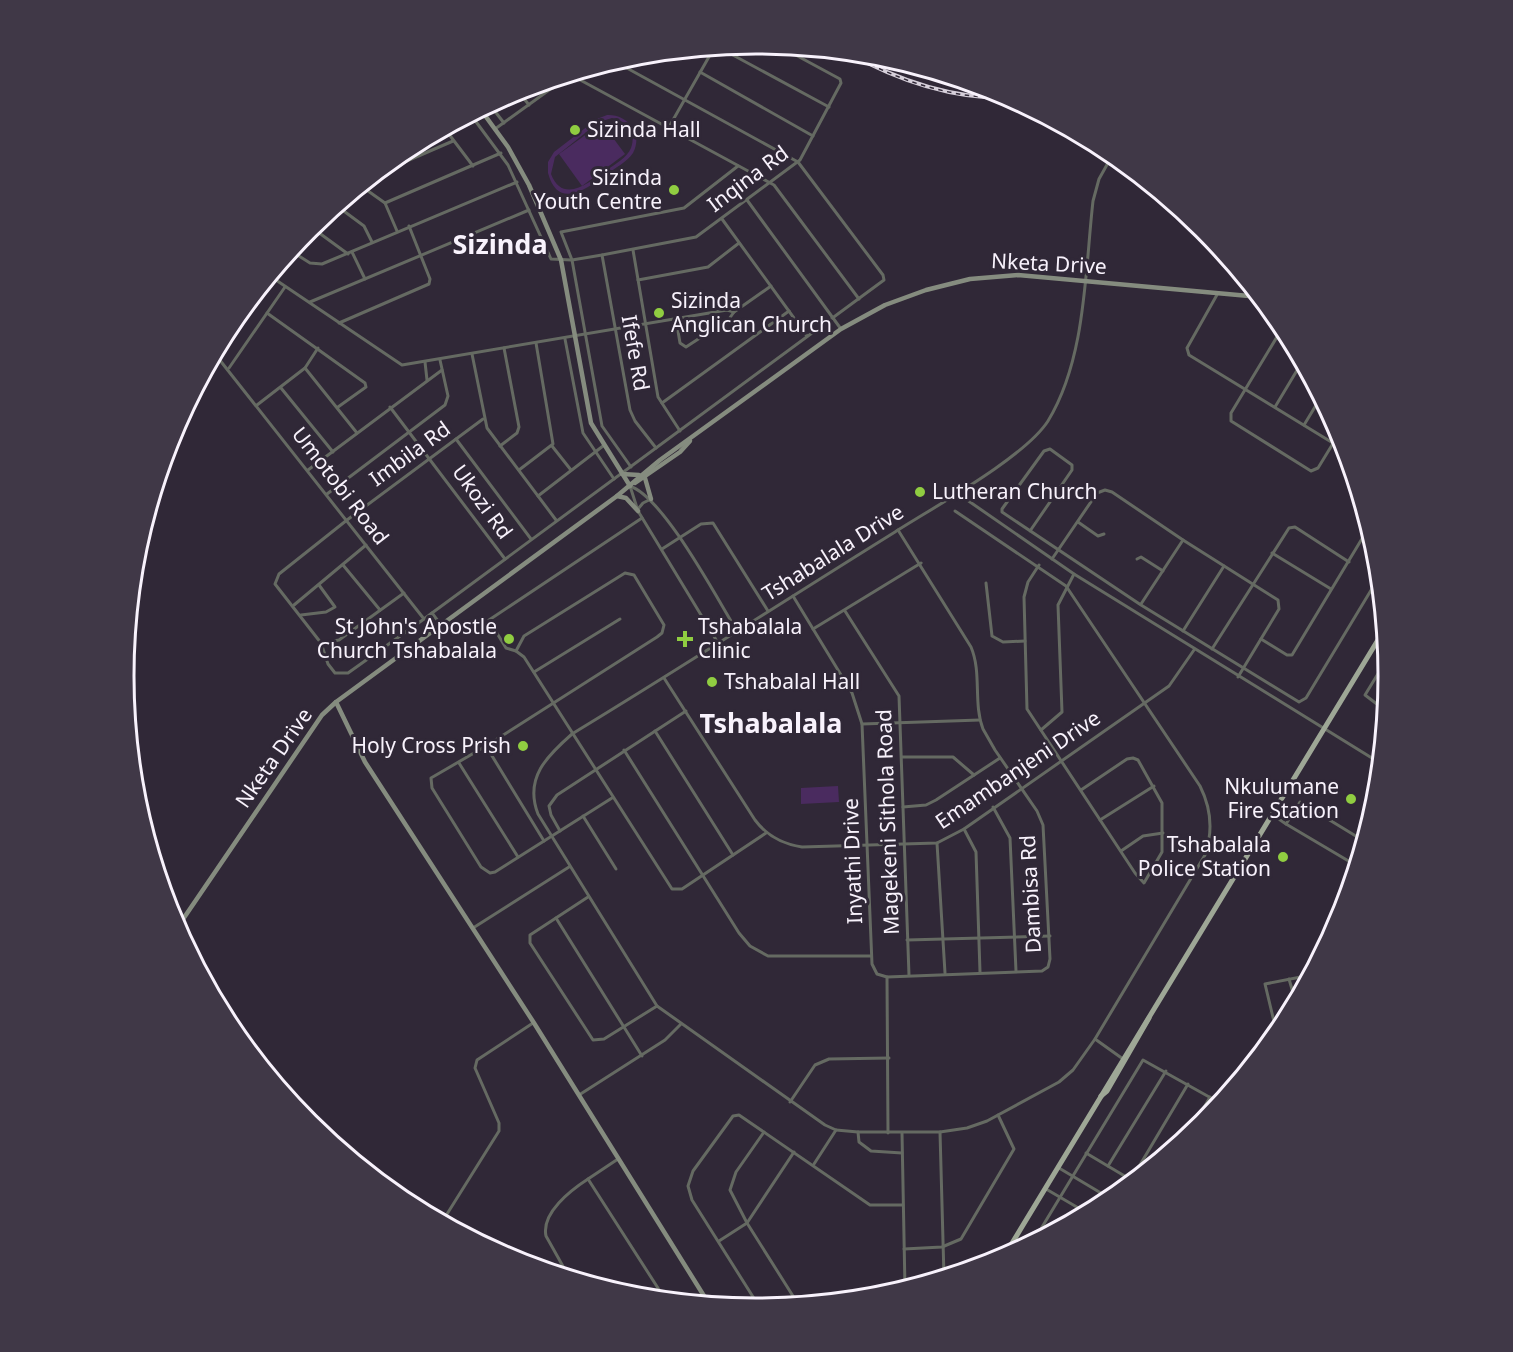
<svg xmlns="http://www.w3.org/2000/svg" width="1513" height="1352" viewBox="0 0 1513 1352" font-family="'Noto Sans',sans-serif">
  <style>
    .green { fill: #4a2b5f; fill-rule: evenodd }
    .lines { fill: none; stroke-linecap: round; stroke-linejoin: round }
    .street { stroke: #656a62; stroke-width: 3 }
    .secondary { stroke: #858c7f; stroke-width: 4.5 }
    .primary { stroke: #9ea796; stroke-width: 5 }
    .rail-casing { stroke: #d6cfda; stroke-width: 4 }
    .rail { stroke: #302837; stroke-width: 1.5; stroke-dasharray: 4.5; stroke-linecap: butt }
    .poi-dot { fill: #90cd41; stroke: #302837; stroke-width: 2 }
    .labels { text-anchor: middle; stroke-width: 6; stroke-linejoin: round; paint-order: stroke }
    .poi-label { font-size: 21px; fill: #f8f2fc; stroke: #302837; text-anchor: start }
    .street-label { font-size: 21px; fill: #f8f2fc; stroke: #302837 }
    .district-label { font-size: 27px; font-weight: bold; fill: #f8f2fc; stroke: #302837 }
    .rim { fill: none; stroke: #f8f2fc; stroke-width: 3 }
  </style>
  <rect width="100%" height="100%" fill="#302837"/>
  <g class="green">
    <path d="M607,115C627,114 644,133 633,153C627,162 615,168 607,174C588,188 558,211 548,173V162L554,152L597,119ZM612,118C626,120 637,133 631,148C627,158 615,164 607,170C590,182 563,205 551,174L555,157L599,122Z"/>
    <polygon points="602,123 625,154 582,186 559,154"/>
    <polygon points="838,786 839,802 801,804 801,788"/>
  </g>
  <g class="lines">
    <g class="street">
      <polyline points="718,47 829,107"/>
      <polyline points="700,72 813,136"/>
      <polyline points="571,75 774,185 859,299"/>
      <polyline points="549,81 553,88"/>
      <polyline points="518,91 529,105"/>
      <polyline points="490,105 504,123"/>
      <polyline points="471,115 508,165 551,259 572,260 602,255 696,237 800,160 841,83 840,79 779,46"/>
      <polyline points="669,127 714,48"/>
      <polyline points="445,129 473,166"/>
      <polyline points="495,129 570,75"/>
      <polyline points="386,166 393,167 453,141"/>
      <polyline points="361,186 385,203 397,231"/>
      <polyline points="747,200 841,329"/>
      <polyline points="385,203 501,153"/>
      <polyline points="337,206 364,226 372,242"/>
      <polyline points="722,219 807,336"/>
      <polyline points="311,227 348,254"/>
      <polyline points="633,250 658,397 680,431"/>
      <polyline points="291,251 310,263 322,264 517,182"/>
      <polyline points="352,252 365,279"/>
      <polyline points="602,255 630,410 635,421 656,448"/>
      <polyline points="270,276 402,365 727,310 734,312 771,286"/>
      <polyline points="638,280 708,267 739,243"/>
      <polyline points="1218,293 1187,348 1189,355 1346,451"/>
      <polyline points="310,302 529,210"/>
      <polyline points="267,313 365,383 366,387 338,407"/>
      <polyline points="676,319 680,343 686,347 729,319 734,312"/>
      <polyline points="339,323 429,284 430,279 409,226"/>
      <polyline points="1283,327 1231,413 1231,421 1311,471 1318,468 1340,432"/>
      <polyline points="565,339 583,433 614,479"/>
      <polyline points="215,354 424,619 432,613 441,625"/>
      <polyline points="472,354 487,428 556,520"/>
      <polyline points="425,362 427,380"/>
      <polyline points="229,368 285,287"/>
      <polyline points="305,368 357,433"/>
      <polyline points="281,388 333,452"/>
      <polyline points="662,403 789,311"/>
      <polyline points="257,405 305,368 318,348"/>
      <polyline points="390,407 505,559"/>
      <polyline points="1275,407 1302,362"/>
      <polyline points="1304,425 1321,397"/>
      <polyline points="456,439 531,539"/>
      <polyline points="500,446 517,433 519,427 504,348"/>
      <polyline points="552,446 571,470"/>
      <polyline points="631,467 602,426 572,260 561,232 684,208 738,166"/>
      <polyline points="308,470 442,370"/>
      <polyline points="519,470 553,444 536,343"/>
      <path d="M630,486C664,498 716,597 737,631"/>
      <polyline points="630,486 638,511 718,643"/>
      <polyline points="957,493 1074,574 1380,763"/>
      <polyline points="327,494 445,405 448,396 440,360"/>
      <polyline points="538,496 603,446"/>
      <polyline points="638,509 643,503 651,499"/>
      <path d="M955,511L1066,586L1200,786C1211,808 1213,832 1205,855L1095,1039L1073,1070L1059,1082L987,1121L967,1128L940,1132H858L836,1130L825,1125L657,1006L538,814C524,778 547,756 572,734C681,668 787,599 895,532C934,507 1025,457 1048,421C1086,359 1085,271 1093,201L1099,179L1113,154"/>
      <polyline points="642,518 489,620 506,648 516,651 524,657 672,889 682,889 766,833"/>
      <polyline points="1078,522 1098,536 1104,534"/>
      <polyline points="1030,531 1072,470 1072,465 1050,449 1044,451 1002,509 1002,512 1141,605 1299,702 1306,698 1379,577"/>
      <polyline points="662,549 701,524 713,523 768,611"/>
      <polyline points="1272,553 1331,589"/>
      <polyline points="1052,559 1097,493 1105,490 1112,492 1183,540 1278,600 1279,609 1238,677"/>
      <polyline points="1137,559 1141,557 1163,571"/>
      <polyline points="343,565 380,610"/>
      <polyline points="1039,565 1028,582 1024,597 1027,709 1135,873 1144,883 1162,852 1162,803 1138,760 1133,758 1127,759 1081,790"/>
      <polyline points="986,583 992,636 1003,642 1025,641"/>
      <polyline points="793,596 852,693 862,724 872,964 877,974 887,977 888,1133"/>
      <polyline points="1141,604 1183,540"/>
      <polyline points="294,605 366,545"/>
      <polyline points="845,611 899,696 909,975"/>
      <polyline points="432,613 884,280 883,275 798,162 614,61"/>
      <polyline points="301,615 326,612 335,607 319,585"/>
      <polyline points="424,619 348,673 335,673 328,664 321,643 275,584 279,574 347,520 483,419"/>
      <polyline points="813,629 921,563"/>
      <polyline points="1183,631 1224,566"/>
      <polyline points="1261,639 1287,655 1292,655 1363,537 1373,541"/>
      <polyline points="322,643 339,640 404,593"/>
      <polyline points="1212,649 1289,528 1295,527 1349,562"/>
      <polyline points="516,651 524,636 625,573 634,575 664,625 662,633 657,637 486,746 431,778 432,788 481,867 490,873 495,872 612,798"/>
      <polyline points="534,672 620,619"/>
      <path d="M664,678L755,820C767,836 782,844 802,847L937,843L964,829L1169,686L1194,650"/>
      <polyline points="1386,711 1365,695 1387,659"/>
      <polyline points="862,724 980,720"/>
      <polyline points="1041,730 1062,712 1058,605 1074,574"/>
      <polyline points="655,731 733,855"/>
      <polyline points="486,746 544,841"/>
      <polyline points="624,750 739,933 750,946 768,956 871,956"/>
      <polyline points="902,757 953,757 974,775"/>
      <polyline points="459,763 518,857"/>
      <polyline points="903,807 926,805 936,800 1000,758"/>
      <polyline points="993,807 1010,838 1016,971"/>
      <polyline points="1273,815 1286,824"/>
      <polyline points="583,816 616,869"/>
      <polyline points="1100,820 1154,786"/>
      <polyline points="964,829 976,852 980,972"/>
      <polyline points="560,831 551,815 549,806 557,795 686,711"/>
      <polyline points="937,843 945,973"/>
      <polyline points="1121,851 1143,836 1163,833"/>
      <polyline points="1357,866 1286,824 1300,802 1364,841"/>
      <polyline points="588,897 530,935 530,943 593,1040 604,1039 657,1006"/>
      <polyline points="556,918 642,1056"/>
      <polyline points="473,928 569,867"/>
      <polyline points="907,940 1050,936"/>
      <path d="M887,977L1042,971L1048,967L1050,959L1043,825L1037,811L995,750L983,729C973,703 982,673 971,647L898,530"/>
      <polyline points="1289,979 1296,1003"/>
      <polyline points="1277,1034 1265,984 1311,975"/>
      <polyline points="1095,1039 1123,1059"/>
      <polyline points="579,1095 665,1040 681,1024"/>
      <polyline points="790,1102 815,1065 829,1059 889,1058"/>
      <polyline points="764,1132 736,1172 730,1190 747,1223 798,1304"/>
      <polyline points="858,1132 859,1142 871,1151 902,1153"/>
      <polyline points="940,1132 944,1277"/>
      <polyline points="902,1133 905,1289"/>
      <polyline points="1187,1137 1210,1097"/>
      <polyline points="1086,1153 1133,1181"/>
      <polyline points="618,1159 588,1179 665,1299"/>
      <polyline points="814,1164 836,1130"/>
      <polyline points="1108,1166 1166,1071"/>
      <polyline points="1059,1168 1111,1199"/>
      <polyline points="1131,1180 1188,1084"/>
      <polyline points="1046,1189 1087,1213"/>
      <polyline points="442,1222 499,1131 499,1123 475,1068 477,1060 533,1023"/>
      <polyline points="719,1241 747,1223 794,1152"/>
      <polyline points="1033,1242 1143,1060 1220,1103"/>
      <polyline points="904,1249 942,1247 961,1239 1014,1149 998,1115"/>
      <path d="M569,1277L546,1236C541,1213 571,1190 588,1179"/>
      <polyline points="760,1308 692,1200 688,1186 693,1171 733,1116 739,1115 870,1205 903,1205"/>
    </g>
    <g class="secondary">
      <polyline points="481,110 508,147 529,185 561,260 591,423 630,486"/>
      <polyline points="622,474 639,475"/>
      <polyline points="645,478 651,499"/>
      <polyline points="635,483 680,452 690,441"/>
      <polyline points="617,496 626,498 638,511"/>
      <polyline points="336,702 365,762 534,1023 709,1304"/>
      <polyline points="177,928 322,715 336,702 617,496 660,460 841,329 885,305 926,290 970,279 1018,275 1260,297"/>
    </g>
    <g class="primary">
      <polyline points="1101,1096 1107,1091 1149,1018"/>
      <polyline points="1003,1258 1384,630"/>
    </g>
    <g class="rail-casing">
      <g id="rail">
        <path d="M847,52C898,81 952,99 1011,98"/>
        <polyline points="872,55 889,64 985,87"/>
      </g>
    </g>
    <use href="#rail" class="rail"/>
  </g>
  <g class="poi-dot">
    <circle cx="575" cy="130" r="6"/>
    <circle cx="674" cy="190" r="6"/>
    <circle cx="659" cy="313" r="6"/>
    <circle cx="920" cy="492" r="6"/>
    <circle cx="509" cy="639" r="6"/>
    <path d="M682 630h6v6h6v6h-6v6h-6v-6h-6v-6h6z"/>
    <circle cx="712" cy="682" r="6"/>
    <circle cx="523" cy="746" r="6"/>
    <circle cx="1351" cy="799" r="6"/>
    <circle cx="1283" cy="857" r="6"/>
  </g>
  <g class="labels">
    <g class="poi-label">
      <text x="587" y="137">Sizinda Hall</text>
      <text x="662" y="185" text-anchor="end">Sizinda<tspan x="662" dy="24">Youth Centre</tspan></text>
      <text x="671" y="308">Sizinda<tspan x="671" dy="24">Anglican Church</tspan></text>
      <text x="932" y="499">Lutheran Church</text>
      <text x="497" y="634" text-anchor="end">St John's Apostle<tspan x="497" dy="24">Church Tshabalala</tspan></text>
      <text x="698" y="634">Tshabalala<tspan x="698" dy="24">Clinic</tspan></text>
      <text x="724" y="689">Tshabalal Hall</text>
      <text x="511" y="753" text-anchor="end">Holy Cross Prish</text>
      <text x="1339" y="794" text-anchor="end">Nkulumane<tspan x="1339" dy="24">Fire Station</tspan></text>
      <text x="1271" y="852" text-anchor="end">Tshabalala<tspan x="1271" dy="24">Police Station</tspan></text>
    </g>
    <g class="street-label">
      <text transform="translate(748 179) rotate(-37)" y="7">Inqina Rd</text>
      <text transform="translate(1049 264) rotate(3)" y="7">Nketa Drive</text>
      <text transform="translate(635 353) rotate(80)" y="7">Ifefe Rd</text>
      <text transform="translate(410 454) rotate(-36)" y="7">Imbila Rd</text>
      <text transform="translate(340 486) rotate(52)" y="7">Umotobi Road</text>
      <text transform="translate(482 502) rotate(54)" y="7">Ukozi Rd</text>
      <text transform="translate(833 553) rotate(-32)" y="7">Tshabalala Drive</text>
      <text transform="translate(274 758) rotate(-55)" y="7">Nketa Drive</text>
      <text transform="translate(1018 770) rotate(-34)" y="7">Emambanjeni Drive</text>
      <text transform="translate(888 822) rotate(-92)" y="7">Magekeni Sithola Road</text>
      <text transform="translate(853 861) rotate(-92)" y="7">Inyathi Drive</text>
      <text transform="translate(1031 894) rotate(-93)" y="7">Dambisa Rd</text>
    </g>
    <g class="district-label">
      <text x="500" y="254">Sizinda</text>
      <text x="771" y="733">Tshabalala</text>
    </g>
  </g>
  <path d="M0 0H1513V1352H0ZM134 676a622 622 0 1 1 1244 0a622 622 0 1 1-1244 0Z" fill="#403847" fill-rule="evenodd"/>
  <path class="rim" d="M134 676a622 622 0 1 1 1244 0a622 622 0 1 1-1244 0Z"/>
</svg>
